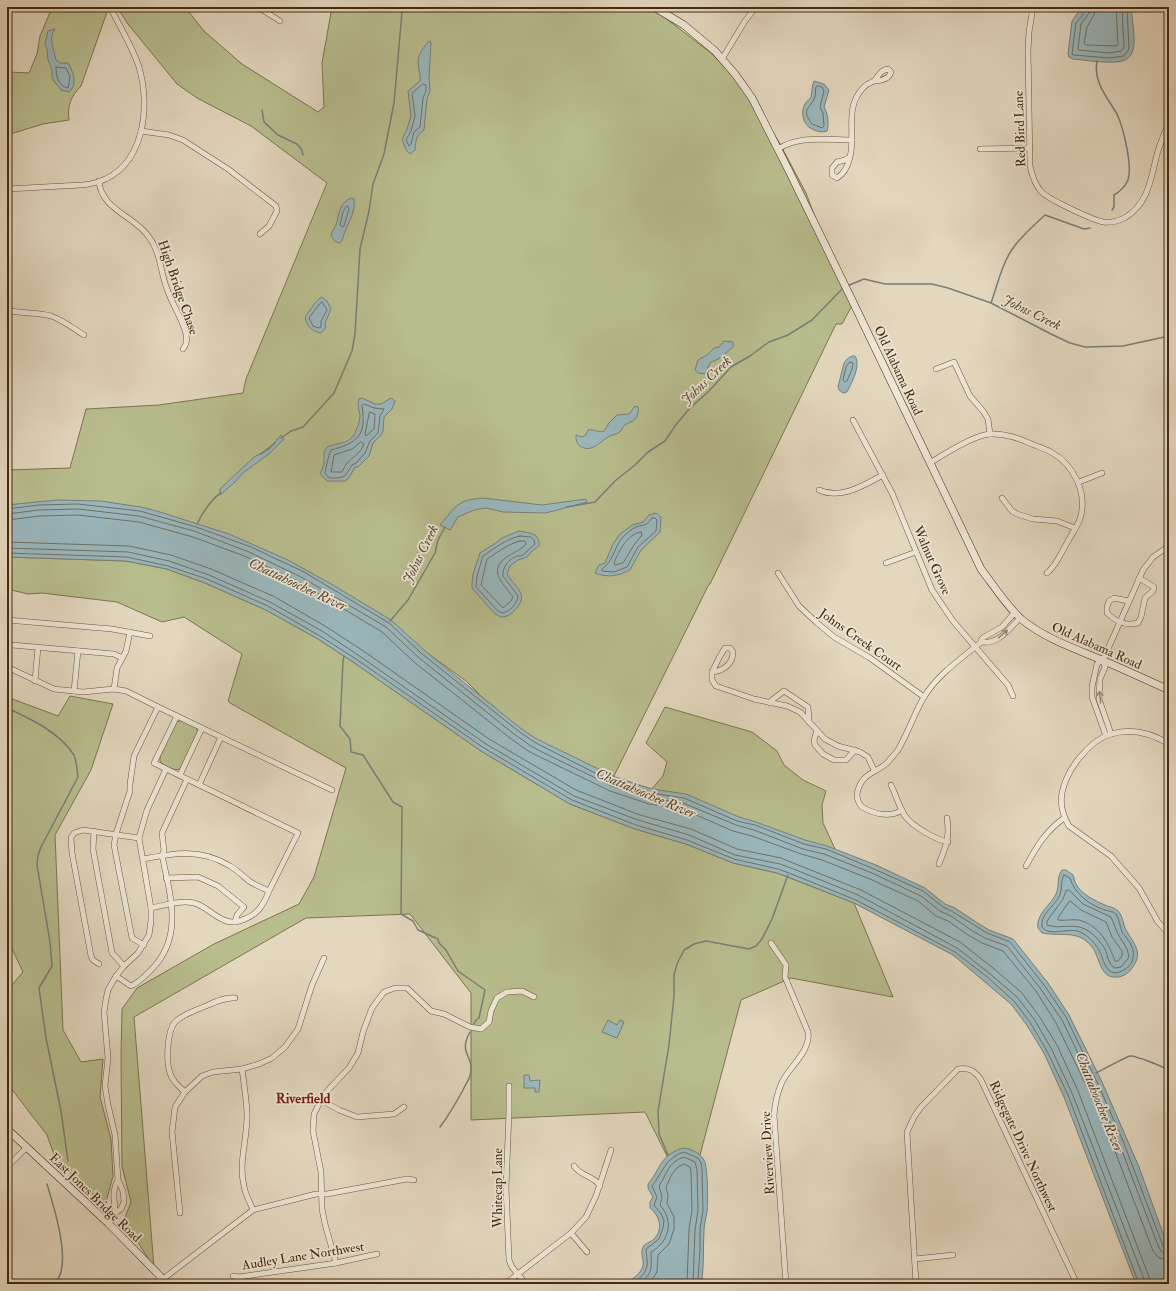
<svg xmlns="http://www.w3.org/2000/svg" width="1176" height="1291" viewBox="0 0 1176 1291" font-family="'IM FELL Double Pica',serif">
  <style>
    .green { fill: #b8bd8e; stroke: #7f744e }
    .water { fill: #9ab7bd; stroke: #787f77 }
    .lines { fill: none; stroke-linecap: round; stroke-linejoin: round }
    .shore { stroke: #707166; stroke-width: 1 }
    .stream { stroke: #787f77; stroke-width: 1.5 }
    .street-casing { stroke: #6d563b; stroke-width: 6 }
    .secondary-casing { stroke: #462b0f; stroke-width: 8 }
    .street { stroke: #ede5d5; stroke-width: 5 }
    .secondary { stroke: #ede5d5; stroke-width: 7 }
    .oneway { stroke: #9a8872 }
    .labels { text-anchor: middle; stroke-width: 3.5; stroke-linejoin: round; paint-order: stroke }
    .street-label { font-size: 13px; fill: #462b0f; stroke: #ede5d5 }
    .water-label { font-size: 14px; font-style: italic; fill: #574732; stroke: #ede5d5 }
    .neighbourhood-label { font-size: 14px; font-weight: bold; fill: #7a1f14; stroke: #ede5d5 }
  </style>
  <rect width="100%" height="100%" fill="#e3d7be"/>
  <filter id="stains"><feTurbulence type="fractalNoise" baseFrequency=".005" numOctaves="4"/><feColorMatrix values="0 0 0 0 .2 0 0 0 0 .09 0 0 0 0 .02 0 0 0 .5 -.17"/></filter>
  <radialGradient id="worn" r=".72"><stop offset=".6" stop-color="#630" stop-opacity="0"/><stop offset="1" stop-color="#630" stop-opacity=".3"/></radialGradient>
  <g class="green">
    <path d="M55,7H104L107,12L81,86C71,96 67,106 69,120L43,124L7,135V72L29,73L37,54L40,36L51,10Z"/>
    <polygon points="117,7 185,7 204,31 242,64 318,112 324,107 322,63 332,7 651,7 711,53 745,88 779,142 806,193 831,260 855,300 842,324 836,324 710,584 708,586 612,780 525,735 496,711 466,681 412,642 7,511 7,470 70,468 86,409 159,405 243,393 246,379 327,183 251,126 197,98 177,84 128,24"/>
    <polygon points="7,557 126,561 167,569 205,583 266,610 318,639 353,662 481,751 570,804 635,829 686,844 733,863 777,873 854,903 893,997 791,978 741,1000 700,1155 689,1149 667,1156 645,1112 471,1120 471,993 410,914 306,918 134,1017 154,1268 124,1220 131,1202 122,1166 121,1056 122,1009 137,988 214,944 299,904 314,877 346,768 230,703 228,701 242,654 184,617 162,622 117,602 42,593 28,594 7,589"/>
    <polygon points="70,696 113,704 91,770 55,835 63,1030 81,1062 103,1059 100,1097 111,1139 113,1176 105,1206 56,1160 47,1135 7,1083 7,991 23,972 7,938 7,697 58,716"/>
    <polygon points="665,707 752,732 777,751 784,765 803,780 826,791 822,805 823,823 842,864 649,792 663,776 667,762 646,743"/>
    <polygon points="179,721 182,721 196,727 198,733 180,769 175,770 162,764 160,761 160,757 176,722"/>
  </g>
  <g class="water">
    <path d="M1082,7H1131C1132,17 1136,41 1133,50C1132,54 1129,58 1125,60C1115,65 1085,60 1073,59L1069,57L1068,54L1072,21Z"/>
    <path d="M55,29C48,38 54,50 56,60L60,63H68C73,71 78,85 69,92L61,90L57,85L52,78V70L48,60L47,49L45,43L48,31Z"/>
    <path d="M429,41L431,42L429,79L430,91L427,99L424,130C415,136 416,141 415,150L410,154L406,150L402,139L407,129L411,116L408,91L420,81C421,73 418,69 418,62C418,54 424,47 429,41Z"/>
    <path d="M814,81L824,84L829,90L824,107C828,113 829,124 827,131C822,133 816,131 812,129C803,125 800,112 805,104C807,101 809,100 811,97C812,91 812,86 814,81Z"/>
    <path d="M351,198L354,199C356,212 348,223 344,234C343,238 343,240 340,243C334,242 333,240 331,234C333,230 336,226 337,222C339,212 340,203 351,198Z"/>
    <path d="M321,297L327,301L331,309L325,323L326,327L321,333C312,331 307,327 305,317L315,303Z"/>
    <polygon points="724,341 733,342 733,347 720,358 710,363 705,374 698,373 695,370 698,360 707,355 714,348 719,347"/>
    <path d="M852,356H855C861,366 852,382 847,392L843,393L839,390L838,387C839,382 841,376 842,371C844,363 844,360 852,356Z"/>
    <path d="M362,398L375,404H381L391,398L395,401L392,409L384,417L383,431L381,435L373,443L369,456L358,467H355L349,478L345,481H327L320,474L324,464V453L327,447C341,441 352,445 357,428C359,424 360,419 360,415C359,409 357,405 359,399Z"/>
    <path d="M635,406L638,407C639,411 638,416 635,419C632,422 628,423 625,425C620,429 625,426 621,431C618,434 614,434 610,436C600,441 592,454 580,446C576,443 576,439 576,435L582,437L586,435L588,430C594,429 598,433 604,431L609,423L617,415L629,414Z"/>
    <polygon points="281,435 284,439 270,453 243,473 235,482 220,495 220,489 254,457 269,449"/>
    <path d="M483,498L542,505L586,499L587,502L546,513L503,512L486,508L474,510L458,517L450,530L440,525C456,506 457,500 483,498Z"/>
    <polygon points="57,500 100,501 141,507 160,512 229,534 288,560 333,585 391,620 424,650 519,727 535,738 547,744 615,777 652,789 686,794 739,817 756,822 805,840 827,846 876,865 925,888 945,904 955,908 976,922 989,930 1013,939 1048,983 1069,1015 1102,1082 1139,1167 1169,1250 1169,1284 1136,1284 1064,1097 1044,1053 1026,1024 1011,1004 953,955 854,903 788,877 777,873 733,863 686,844 635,829 570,804 481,751 353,662 318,639 266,610 205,583 167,569 126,561 7,557 7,505"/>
    <path d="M656,513L661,517L660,532L641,550L630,570C618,576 608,578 595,573L599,565L605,563L613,544L619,535L632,525L643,522L649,515Z"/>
    <path d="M519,531C530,533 540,533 539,546L532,551L527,557L518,560L510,566L507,574C515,588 531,594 514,611C510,615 507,617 501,617L495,614L472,588V583L473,574L480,553L497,542L502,538Z"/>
    <path d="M1062,870H1066L1073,875C1074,877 1074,881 1076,884C1081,894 1095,901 1105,905C1109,907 1114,907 1118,911C1123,916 1123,925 1126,930C1134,944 1144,953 1132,968C1128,974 1121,978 1114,977C1100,977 1099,955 1092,947C1078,929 1062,937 1042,933L1038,928C1036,914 1050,906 1056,894C1060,885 1056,879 1062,870Z"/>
    <polygon points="608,1020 617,1025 620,1020 624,1022 617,1038 602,1032"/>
    <polygon points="524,1075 529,1075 530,1081 540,1080 539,1092 535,1092 535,1088 524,1088"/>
    <path d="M683,1148C691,1149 700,1153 704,1160C708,1167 708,1203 707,1212C706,1218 704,1224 704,1231C703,1247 704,1263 702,1280L703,1284H626C634,1277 645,1272 643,1260C642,1255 641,1252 643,1247C645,1243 649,1243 653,1240C664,1230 660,1216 650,1208V1202L653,1197L648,1188V1184C662,1167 659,1156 683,1148Z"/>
  </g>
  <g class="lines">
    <g class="shore">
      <polyline points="1085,7 1082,16 1076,23 1072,54 1074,55 1109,58 1124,56 1129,49 1127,7"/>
      <polyline points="1090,7 1089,13 1081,24 1078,49 1079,50 1109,53 1121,51 1124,48 1122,7"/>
      <polyline points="1096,7 1094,15 1087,27 1084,43 1086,45 1117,46 1118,44 1116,7"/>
      <path d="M56,67L66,68L70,77L68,88C58,86 56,76 56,67Z"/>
      <polygon points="423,84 426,85 426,91 423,98 420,127 414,132 411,144 409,146 406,140 411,131 415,116 412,94"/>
      <path d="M818,86L822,87L824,91L820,107L823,113L824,126L822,128L812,124C800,108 811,109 815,97C816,94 815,90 816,87Z"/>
      <polygon points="348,206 349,209 344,226 342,227 340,225 343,212 346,207"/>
      <polygon points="322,302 327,310 321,321 321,327 319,328 313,326 309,318 318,306"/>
      <polygon points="850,362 853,363 852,369 847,381 845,382 843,380 846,367"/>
      <path d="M364,404L374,408L384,409L380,416L378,433L370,441L365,453L356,463L352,465L345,476L338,478H329L325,473C326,467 329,453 331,450C357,443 367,436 362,406Z"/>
      <polygon points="370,412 375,414 374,429 366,436 365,434 369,414"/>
      <path d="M361,442L364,444C361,452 355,456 349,461C346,464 344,468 342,472H331L334,455L352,449Z"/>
      <polyline points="7,509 39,505 78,504 140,511 196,527 251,547 304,572 389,623 421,653 517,730 534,742 599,775 614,781 651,793 684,798 737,821 755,825 804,844 826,849 874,869 923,891 943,907 953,912 974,925 987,933 1010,942 1044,985 1066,1017 1098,1084 1123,1141 1163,1246 1166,1249 1169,1249"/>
      <polyline points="7,514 39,510 78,509 139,516 194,531 249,552 301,577 386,627 418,657 514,734 531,746 542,752 612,786 650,798 683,803 736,825 754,830 803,849 824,854 872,873 921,896 940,911 951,916 971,930 985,938 1007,946 1040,988 1062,1020 1094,1086 1119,1143 1159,1248 1163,1253 1169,1254"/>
      <path d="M652,518H655L657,520L656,531L638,547L627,567L614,572L602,571V569C613,562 614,548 622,538C625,535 630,530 634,528C643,523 644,529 652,518Z"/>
      <polyline points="7,520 40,516 78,515 139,522 193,537 247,557 299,582 382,632 414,662 510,738 528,751 540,757 610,791 649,804 680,808 733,831 752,836 801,854 822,860 870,879 918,901 936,916 948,921 968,935 982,943 1003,951 1036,991 1056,1023 1088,1089 1113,1146 1153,1251 1159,1258 1169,1260"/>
      <path d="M641,532L642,535L634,545L623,563L615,565L614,563C619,551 627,534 641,532Z"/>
      <path d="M520,536L531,537L534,540L535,544C534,545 524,554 523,555C522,556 519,556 517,556C509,559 502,567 503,576L518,596C517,604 510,612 502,613L498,611L476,587L477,576L483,556C495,548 506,539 520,536Z"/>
      <path d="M520,541H525L526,544C519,551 518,550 510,555C486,569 502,582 513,597L511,601L503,608L481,585L487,559C498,552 508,544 520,541Z"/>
      <polyline points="7,542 129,546 171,555 211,569 273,596 325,626 362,650 489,739 576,790 640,815 691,829 737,849 781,858 793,863 861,890 960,942 993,968 1022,993 1039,1016 1057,1045 1078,1091 1149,1277 1150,1284"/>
      <polyline points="7,548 128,552 169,561 209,575 270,602 322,631 358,655 486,744 574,796 638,820 689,835 735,855 780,864 791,868 858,895 957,948 989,973 1017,997 1034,1019 1051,1048 1072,1093 1144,1279 1144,1284"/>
      <polyline points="7,553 127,557 168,566 207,579 268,606 320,636 356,659 484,748 572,800 636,825 687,840 734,859 778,869 789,873 856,900 955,952 986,976 1014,1001 1030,1022 1047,1051 1068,1095 1139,1284"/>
      <path d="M1064,875L1070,878C1074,893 1089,905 1105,910C1108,911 1113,911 1116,914C1119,919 1120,926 1122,932C1125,937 1130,941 1132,947C1137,961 1128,971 1115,973C1104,971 1104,960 1100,952C1097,946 1093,941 1088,937C1086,935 1081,932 1077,931C1067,928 1049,937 1042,927C1040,915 1054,906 1059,897C1063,889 1060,881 1064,875Z"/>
      <path d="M1069,890L1083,904L1111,917L1118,934L1127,949L1129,957L1121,967L1115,968C1108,964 1108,956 1105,949C1101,943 1096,936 1090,932C1074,921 1062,930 1047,925V921L1063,899L1066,891Z"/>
      <path d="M1070,901L1081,910L1106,922L1112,937L1122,951V956L1118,961H1115C1109,944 1099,925 1079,920C1072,919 1065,921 1058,920V918Z"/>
      <path d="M632,1284C641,1278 649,1271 647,1259C647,1256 646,1253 646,1249L659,1239L663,1228L664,1220L661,1214L654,1205L657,1197L652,1186C663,1172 665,1158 684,1152L698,1158L701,1163L702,1169L703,1211L700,1229V1250L698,1280L699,1284"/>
      <path d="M640,1284C654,1271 651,1268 651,1252C670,1241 674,1221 660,1205L662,1197L659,1186C667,1174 668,1162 684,1157L695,1162L697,1170L698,1210L695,1230L693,1284"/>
      <polyline points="649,1284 657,1272 658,1255 669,1244 674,1229 674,1217 667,1203 668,1196 666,1187 672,1174 678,1167 684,1164 690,1167 691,1171 692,1210 689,1229 687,1284"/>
    </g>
    <g class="stream">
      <path d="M1097,61C1093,82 1107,97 1117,114C1123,127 1134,169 1127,182C1124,188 1119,192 1114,195V207L1112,210"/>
      <polyline points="262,110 264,122 278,135 297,144 302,150 303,155"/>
      <polyline points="847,286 864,279 885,284 932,284 948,288 991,303 1051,334 1070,343 1085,347 1123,346 1169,336"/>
      <path d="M991,303C997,287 1001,266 1011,251C1020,237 1033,226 1045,215L1084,229L1090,228"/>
      <polyline points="281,438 291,431 303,427 334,393 352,351 355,334 360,249 369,211 373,184 384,154 394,103 402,12 403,7"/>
      <polyline points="261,454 275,443"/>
      <polyline points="567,507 595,502 615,481 635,465 648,452 665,441 675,426 689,409 709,391 731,367 750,356 769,342 788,335 812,320 844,287"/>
      <path d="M197,524C201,515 212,498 221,493"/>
      <polyline points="390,621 408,600 435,553 438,540 445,527"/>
      <polyline points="344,656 343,661 340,726 350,739 351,752 363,755 393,802 402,807 401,914 413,921 418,930 438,939 439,943 446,950 458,971 485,990 479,1018 476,1020 474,1024"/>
      <path d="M7,708C31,719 59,732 74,755C77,762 77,770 78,777L41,847L38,855L37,865L50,942L52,966L39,988L46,1038L61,1111L68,1161"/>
      <path d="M1096,1073C1102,1070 1126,1057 1130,1056C1135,1055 1163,1067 1169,1070"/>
      <path d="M440,1127C449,1115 456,1103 463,1090C465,1085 469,1080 470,1076C476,1056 457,1055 470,1032"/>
      <polyline points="668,1155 659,1134 658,1111 669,1045 674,996 674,975 677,964 684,950 694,944 706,941 749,949 756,946 762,939 772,919 788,875"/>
      <path d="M47,1184C54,1207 67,1249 61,1272C60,1276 57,1280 56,1284"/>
    </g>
    <g class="street-casing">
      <g id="street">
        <polyline points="258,7 280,21"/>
        <path d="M1033,7L1029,32L1028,51L1030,166C1036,194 1045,196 1069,208C1080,213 1091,219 1103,222C1111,223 1119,221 1126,217C1150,202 1151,175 1158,151C1161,141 1165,132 1169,122"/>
        <polyline points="722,59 745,21 756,7"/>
        <polyline points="141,131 169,135 183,140 228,169 276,206 277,211 269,226 260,234"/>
        <path d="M778,149C800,135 828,140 852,140"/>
        <polyline points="980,149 1030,148"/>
        <path d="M850,157C848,166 845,173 837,178L832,175V168L837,162L845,160L850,157C856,133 844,108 863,88C866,84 870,83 874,81C879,76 880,70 888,69L891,72C889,80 880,81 873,81"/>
        <path d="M99,181C101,210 135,216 149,237C161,253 160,271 167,289C172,304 182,318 186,334C187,340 187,344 183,349"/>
        <path d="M7,189C25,188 44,187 62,186C74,185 86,186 98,182C144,167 151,108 139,67C132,46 120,27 110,7"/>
        <path d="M7,310C21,314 37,312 51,316C63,320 74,329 84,335"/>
        <polyline points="936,369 954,362 970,396 983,411 988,419 990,434"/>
        <polyline points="853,420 892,493 932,590 953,621 1008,685 1013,696"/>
        <path d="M930,463C944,454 974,435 990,434C1006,433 1020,439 1034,445C1039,447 1046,449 1051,452C1074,465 1088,493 1080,519C1077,527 1071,535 1067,543C1061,553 1056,566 1047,573"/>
        <polyline points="1079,482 1102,473"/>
        <path d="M819,490C841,500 864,485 883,475"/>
        <polyline points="1002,498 1012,511 1017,514 1033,519 1057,521 1075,528"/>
        <polyline points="886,563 916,552"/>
        <polyline points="778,573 799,606 816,622 834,637 870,658 924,697"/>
        <path d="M1128,601L1114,598L1109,601L1107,607V613C1116,622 1125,626 1138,623L1141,617L1145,598L1153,591L1154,587L1139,578"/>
        <polyline points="7,620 112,629 150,636"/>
        <path d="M981,642C998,645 1009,629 1020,618"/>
        <polyline points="12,645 114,654 122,658"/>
        <path d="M725,648H730L733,652C733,664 723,671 712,672L720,656Z"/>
        <polyline points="1103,660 1143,570 1153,557 1169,546"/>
        <polyline points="1103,660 1097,664 1092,687 1092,697 1106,736"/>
        <polyline points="1103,660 1105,667 1100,679 1099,699 1111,734"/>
        <polyline points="7,667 54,689 83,692 114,689 126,691 158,707"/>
        <polyline points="712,672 712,680 716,686 754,699 787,706 800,712 825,739 838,746 860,752 868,757 874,770"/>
        <polyline points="35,681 38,647"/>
        <polyline points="114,689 117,668 126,651 130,632"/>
        <polyline points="74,691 78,651"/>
        <polyline points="770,703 772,700 784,691 808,707 809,722"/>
        <polyline points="177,716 154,763 298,833 269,891"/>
        <polyline points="817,731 814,740 815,745 823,754 834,760 846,760 855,750"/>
        <path d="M1169,744C1151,733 1131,728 1111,734C1088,741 1066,771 1062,793C1060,804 1063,816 1069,826L1111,856L1139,888L1158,922L1169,934"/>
        <polyline points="180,775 202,728"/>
        <polyline points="199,785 221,737"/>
        <path d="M891,785C896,795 899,807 905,816C912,826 936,840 948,842"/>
        <path d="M902,810C890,818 874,814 862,807C858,803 857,799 857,794C861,772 876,774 888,762C891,758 895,754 898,750C908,733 914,714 924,697C938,674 961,659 981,642V640L984,637L1002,627L1015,612"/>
        <polyline points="94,831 93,849 112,953 124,966"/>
        <path d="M143,859C174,853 201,848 230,866C237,870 243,876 249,881C255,885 262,888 269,891C267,896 265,901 262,905C256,916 236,926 224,920C213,916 206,906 194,903C181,900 165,905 151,908"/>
        <path d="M939,864C946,846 950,838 947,818"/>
        <path d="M1026,866C1037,846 1045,832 1064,818"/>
        <polyline points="166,878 198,877 218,886 244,907 237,915 235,922"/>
        <path d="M771,943L786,965L785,977L808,1032C811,1051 790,1066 782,1082C777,1093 775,1103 774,1115L786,1284"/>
        <polyline points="144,945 132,938 114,845 116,834 130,791 130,784 134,756 158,707 332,790"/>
        <polyline points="99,964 93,960 91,956 72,853 71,838 74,833 83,830 139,838"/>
        <path d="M116,976L131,986C140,982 145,976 152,969C184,936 170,895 162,855L164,851L162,833L187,779"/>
        <path d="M242,1069C244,1083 246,1098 247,1112C248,1137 238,1162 244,1186C245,1194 250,1202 253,1210"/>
        <polyline points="509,1086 509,1113 506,1187 509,1260 512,1267 526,1284"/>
        <path d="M185,1092C179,1087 172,1081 170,1073C166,1062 167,1031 175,1022C183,1014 196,1010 206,1006C215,1002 225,997 235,998"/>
        <polyline points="321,1100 339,1110 357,1117 394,1114 404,1107"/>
        <path d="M574,1166C581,1177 594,1175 600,1186"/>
        <polyline points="7,1167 27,1147"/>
        <path d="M115,1213C115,1201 111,1191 118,1180"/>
        <polyline points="180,1213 172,1132 175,1107 185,1092 202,1076 213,1072 242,1069 259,1064 272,1058 285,1047 298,1029 312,985 324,958"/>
        <polyline points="108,1223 115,1213 121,1209 124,1202 123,1191 118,1180 115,1135 108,1105 105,1086 108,1058 104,1012 106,999 108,990 116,976 124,966 138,953 149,935 151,921 151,908 139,838 147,810 166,769"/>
        <polyline points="571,1233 587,1252"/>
        <polyline points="915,1259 953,1255"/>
        <polyline points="336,1263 325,1224 322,1209 321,1172 313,1131 314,1114 321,1100 328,1090 349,1068 358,1053 363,1032 372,1008 384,992 395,988 407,988 431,1011 444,1014 470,1027 481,1029 489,1022 491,1011 497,998 507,992 522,991 534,997"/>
        <polyline points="233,1276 239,1277 336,1263 377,1254"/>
        <polyline points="163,1279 253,1210 316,1194 327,1194 407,1179 414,1180"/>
        <polyline points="505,1284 571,1233 586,1217 596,1196 611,1150"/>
        <path d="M916,1284L907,1132L914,1117L921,1107L958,1069C969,1067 975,1071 981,1080L1077,1284"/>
      </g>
    </g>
    <g class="secondary-casing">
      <g id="secondary">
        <path d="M654,7L684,25L715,51L735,74L752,98L789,171L852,300L981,569C994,586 1006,605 1021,619C1046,639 1073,648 1102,660C1125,670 1147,680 1169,690"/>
        <polyline points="7,1129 108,1223 159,1275 166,1284"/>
      </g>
    </g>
    <use href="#street" class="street"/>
    <use href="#secondary" class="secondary"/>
  </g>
  <defs><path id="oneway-shaft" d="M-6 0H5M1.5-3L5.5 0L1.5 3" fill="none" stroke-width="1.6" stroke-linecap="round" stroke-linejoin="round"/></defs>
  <g class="oneway">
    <use href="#oneway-shaft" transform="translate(1003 634) rotate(-41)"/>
    <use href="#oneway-shaft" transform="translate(1100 697) rotate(-97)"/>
  </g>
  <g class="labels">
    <g class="street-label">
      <text transform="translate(1019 129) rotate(-92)" y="5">Red Bird Lane</text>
      <text transform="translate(179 287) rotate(71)" y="5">High Bridge Chase</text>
      <text transform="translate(899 370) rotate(65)" y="5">Old Alabama Road</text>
      <text transform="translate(933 560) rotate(66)" y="5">Walnut Grove</text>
      <text transform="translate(861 639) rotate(35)" y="5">Johns Creek Court</text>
      <text transform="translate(1097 645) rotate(24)" y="5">Old Alabama Road</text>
      <text transform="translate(1024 1146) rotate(65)" y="5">Ridgegate Drive Northwest</text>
      <text transform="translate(767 1153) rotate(-93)" y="5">Riverview Drive</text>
      <text transform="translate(497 1188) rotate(-90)" y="5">Whitecap Lane</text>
      <text transform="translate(96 1197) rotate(44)" y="5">East Jones Bridge Road</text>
      <text transform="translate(303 1255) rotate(-9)" y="5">Audley Lane Northwest</text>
    </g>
    <g class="water-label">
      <text transform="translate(1032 312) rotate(26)" y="5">Johns Creek</text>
      <text transform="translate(706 380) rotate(-44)" y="5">Johns Creek</text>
      <text transform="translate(420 554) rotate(-64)" y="5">Johns Creek</text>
      <text transform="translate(298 584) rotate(25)" y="5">Chattahoochee River</text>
      <text transform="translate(646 793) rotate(23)" y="5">Chattahoochee River</text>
      <text transform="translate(1100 1102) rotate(68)" y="5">Chattahoochee River</text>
    </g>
    <g class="neighbourhood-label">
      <text x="303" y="1103">Riverfield</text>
    </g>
  </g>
  <rect width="1176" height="1291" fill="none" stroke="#e3d7be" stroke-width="24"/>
  <rect x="8" y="8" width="1160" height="1275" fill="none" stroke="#462b0f" stroke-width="2"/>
  <rect x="12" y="12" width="1152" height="1267" fill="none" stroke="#462b0f"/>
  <rect width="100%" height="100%" filter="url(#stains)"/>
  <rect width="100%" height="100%" fill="url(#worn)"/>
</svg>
